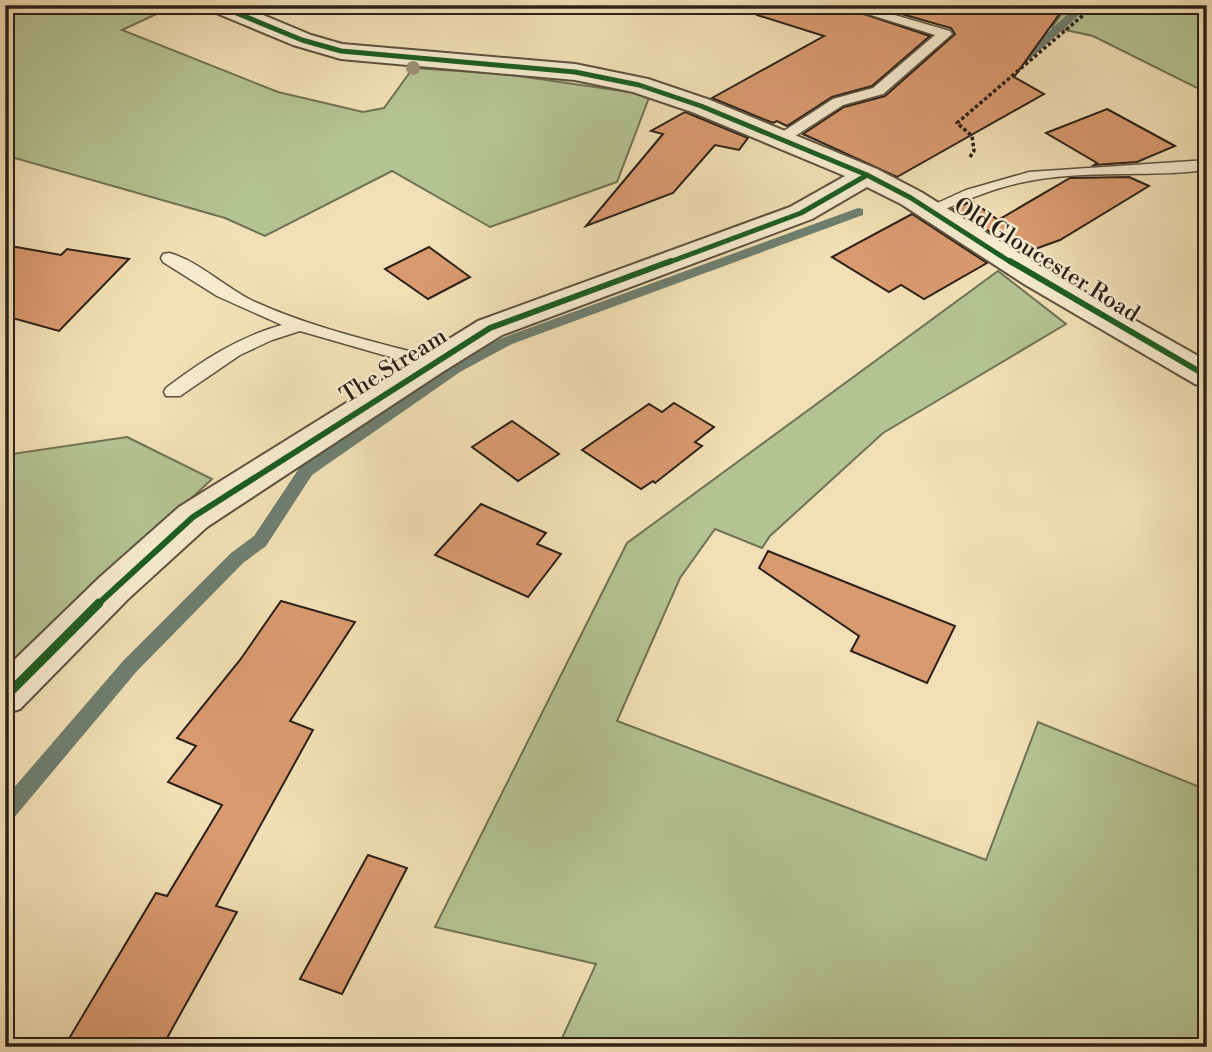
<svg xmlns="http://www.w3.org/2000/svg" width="1212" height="1052" viewBox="0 0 1212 1052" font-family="'Libre Bodoni',serif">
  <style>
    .green { fill: #b4c392; stroke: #707255; stroke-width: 2 }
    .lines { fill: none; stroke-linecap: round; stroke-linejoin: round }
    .stream { fill: #6e7f70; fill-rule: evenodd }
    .building { fill: #da9a70; stroke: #2b2118; stroke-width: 2 }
    .service-casing { stroke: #5c513f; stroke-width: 3 }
    .minor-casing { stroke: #5c513f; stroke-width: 4 }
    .path { stroke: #2b2118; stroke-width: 3.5; stroke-dasharray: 3.5 2.5; stroke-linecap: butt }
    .service { fill: #f6ebcf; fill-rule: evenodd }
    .minor { fill: #f6ebcf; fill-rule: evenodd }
    .cycleway-far2-casing { stroke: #f6ebcf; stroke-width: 9 }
    .cycleway-far1-casing { stroke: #f6ebcf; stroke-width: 10 }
    .cycleway-casing { stroke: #f6ebcf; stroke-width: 13 }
    .cycleway-far2 { stroke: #1b5e20; stroke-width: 5 }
    .cycleway-far1 { stroke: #1b5e20; stroke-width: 6 }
    .cycleway { stroke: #1b5e20; stroke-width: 9 }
    .tree { fill: #9b9273 }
    .labels { text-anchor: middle; stroke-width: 5; stroke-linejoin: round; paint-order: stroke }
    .street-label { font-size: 23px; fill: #2b2118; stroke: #f6ebcf }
  </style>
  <rect width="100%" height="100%" fill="#f1e0b5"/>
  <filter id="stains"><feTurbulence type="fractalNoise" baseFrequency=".00286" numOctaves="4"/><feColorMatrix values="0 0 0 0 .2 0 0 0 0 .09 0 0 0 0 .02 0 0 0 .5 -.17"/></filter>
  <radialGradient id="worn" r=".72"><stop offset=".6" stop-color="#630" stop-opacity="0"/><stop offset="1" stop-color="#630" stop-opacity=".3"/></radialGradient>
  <g class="green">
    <polygon points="5,5 176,5 122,30 278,92 363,112 384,108 413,68 505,74 650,95 617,182 490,227 392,171 265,236 225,218 15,158 5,165"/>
    <polygon points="1068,5 1207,5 1207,93 1093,36 1052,27"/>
    <polygon points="998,271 1066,324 883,433 770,536 762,548 715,529 680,578 617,721 986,860 1038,722 1207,790 1207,1047 558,1047 596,964 435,927 627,543"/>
    <polygon points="127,437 212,479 5,674 5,455"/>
  </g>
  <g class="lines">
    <g class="stream">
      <polygon points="1078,5 1090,5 1018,70 1010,70 1010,66"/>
      <polygon points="858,208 863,209 863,215 512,344 460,372 312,475 266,546 243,563 137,671 12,820 5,822 5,798 123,661 231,553 254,536 300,467 450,366 502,338"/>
    </g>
  </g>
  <g class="building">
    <polygon points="759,5 837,5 930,36 872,86 832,97 787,126 777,121 773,123 712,98 824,36 757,15"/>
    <polygon points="870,5 1066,5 1014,77 1044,94 897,177 803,134 844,107 885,96 955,34 951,28"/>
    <polygon points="1107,109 1175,146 1137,162 1094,165 1097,163 1046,133"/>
    <polygon points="685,112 748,138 739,150 715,145 673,193 586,226 663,134 651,131"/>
    <polygon points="1129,177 1149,186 1060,240 1024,253 953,209 972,201 998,220 1070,178"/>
    <polygon points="912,214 987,263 924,299 901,285 889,292 832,257"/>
    <polygon points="5,245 61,255 67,249 129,259 59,331 5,316"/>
    <polygon points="429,247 470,277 428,299 385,269"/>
    <polygon points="674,403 714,427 695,442 702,446 655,483 653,481 641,489 582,450 649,404 662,412"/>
    <polygon points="512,421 559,454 518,481 472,447"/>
    <polygon points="481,504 546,533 537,544 561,554 528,597 435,555"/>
    <polygon points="768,551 955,626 927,683 851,651 859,636 759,568"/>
    <polygon points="281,601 355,622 290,721 313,730 216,906 237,912 162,1047 64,1047 156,893 167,896 222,805 168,782 196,746 177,738 240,660"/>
    <polygon points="368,855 407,868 342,994 300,979"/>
  </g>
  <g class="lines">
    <g class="service-casing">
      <g id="service">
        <polygon points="839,5 860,5 950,31 952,34 883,94 843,105 786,142 776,142 773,139 776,136 833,99 873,88 935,35"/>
        <path d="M1207,160V170L1187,172C1134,176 1080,171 1029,181C996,187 966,200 936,213L930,215L922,210L966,190L1029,172Z"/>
        <path d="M169,253C197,260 226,288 253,301C312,328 376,342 439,359L441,363L432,369L300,331L272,340L240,355L180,396H166L164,392L166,388C202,361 238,337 282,325L217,296L163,262L161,258L163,254Z"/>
      </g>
    </g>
    <g class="minor-casing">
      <polygon id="minor" points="205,5 239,5 311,35 342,44 575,64 648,79 710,100 877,169 921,192 1046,270 1207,361 1207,387 1195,384 1024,284 901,204 867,187 812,219 502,335 444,371 207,527 128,599 20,709 5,714 5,669 100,577 179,507 478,321 790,207 845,176 692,112 633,92 575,80 341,59 293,45 209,10"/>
    </g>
    <polyline class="path" points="970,157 974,151 972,136 957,123 1095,5"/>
    <use href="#service" class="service"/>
    <use href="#minor" class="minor"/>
    <g class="cycleway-far2-casing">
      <g id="cycleway-far2">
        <polyline points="217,5 302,40 341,51 575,72 639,85 701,106 867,175 911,198 1012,263"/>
        <polyline points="667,263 801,213 867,175"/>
      </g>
    </g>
    <g class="cycleway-far1-casing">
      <g id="cycleway-far1">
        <polyline points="1010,261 1207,376"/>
        <polyline points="97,605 193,517 490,328 671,261"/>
      </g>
    </g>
    <g class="cycleway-casing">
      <polyline id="cycleway" points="5,697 99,603"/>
    </g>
    <use href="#cycleway-far2" class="cycleway-far2"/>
    <use href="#cycleway-far1" class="cycleway-far1"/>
    <use href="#cycleway" class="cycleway"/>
  </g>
  <circle class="tree" cx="413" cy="68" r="7"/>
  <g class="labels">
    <g class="street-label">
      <text transform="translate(1047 259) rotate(32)" y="8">Old Gloucester Road</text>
      <text transform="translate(393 365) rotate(-32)" y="8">The Stream</text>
    </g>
  </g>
  <rect width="1212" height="1052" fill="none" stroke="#f1e0b5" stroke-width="28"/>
  <rect x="7" y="7" width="1198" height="1038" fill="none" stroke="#2b2118" stroke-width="3.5"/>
  <rect x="14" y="14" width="1184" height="1024" fill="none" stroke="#2b2118" stroke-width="2"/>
  <rect width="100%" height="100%" filter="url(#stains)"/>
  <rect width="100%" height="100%" fill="url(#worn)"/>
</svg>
